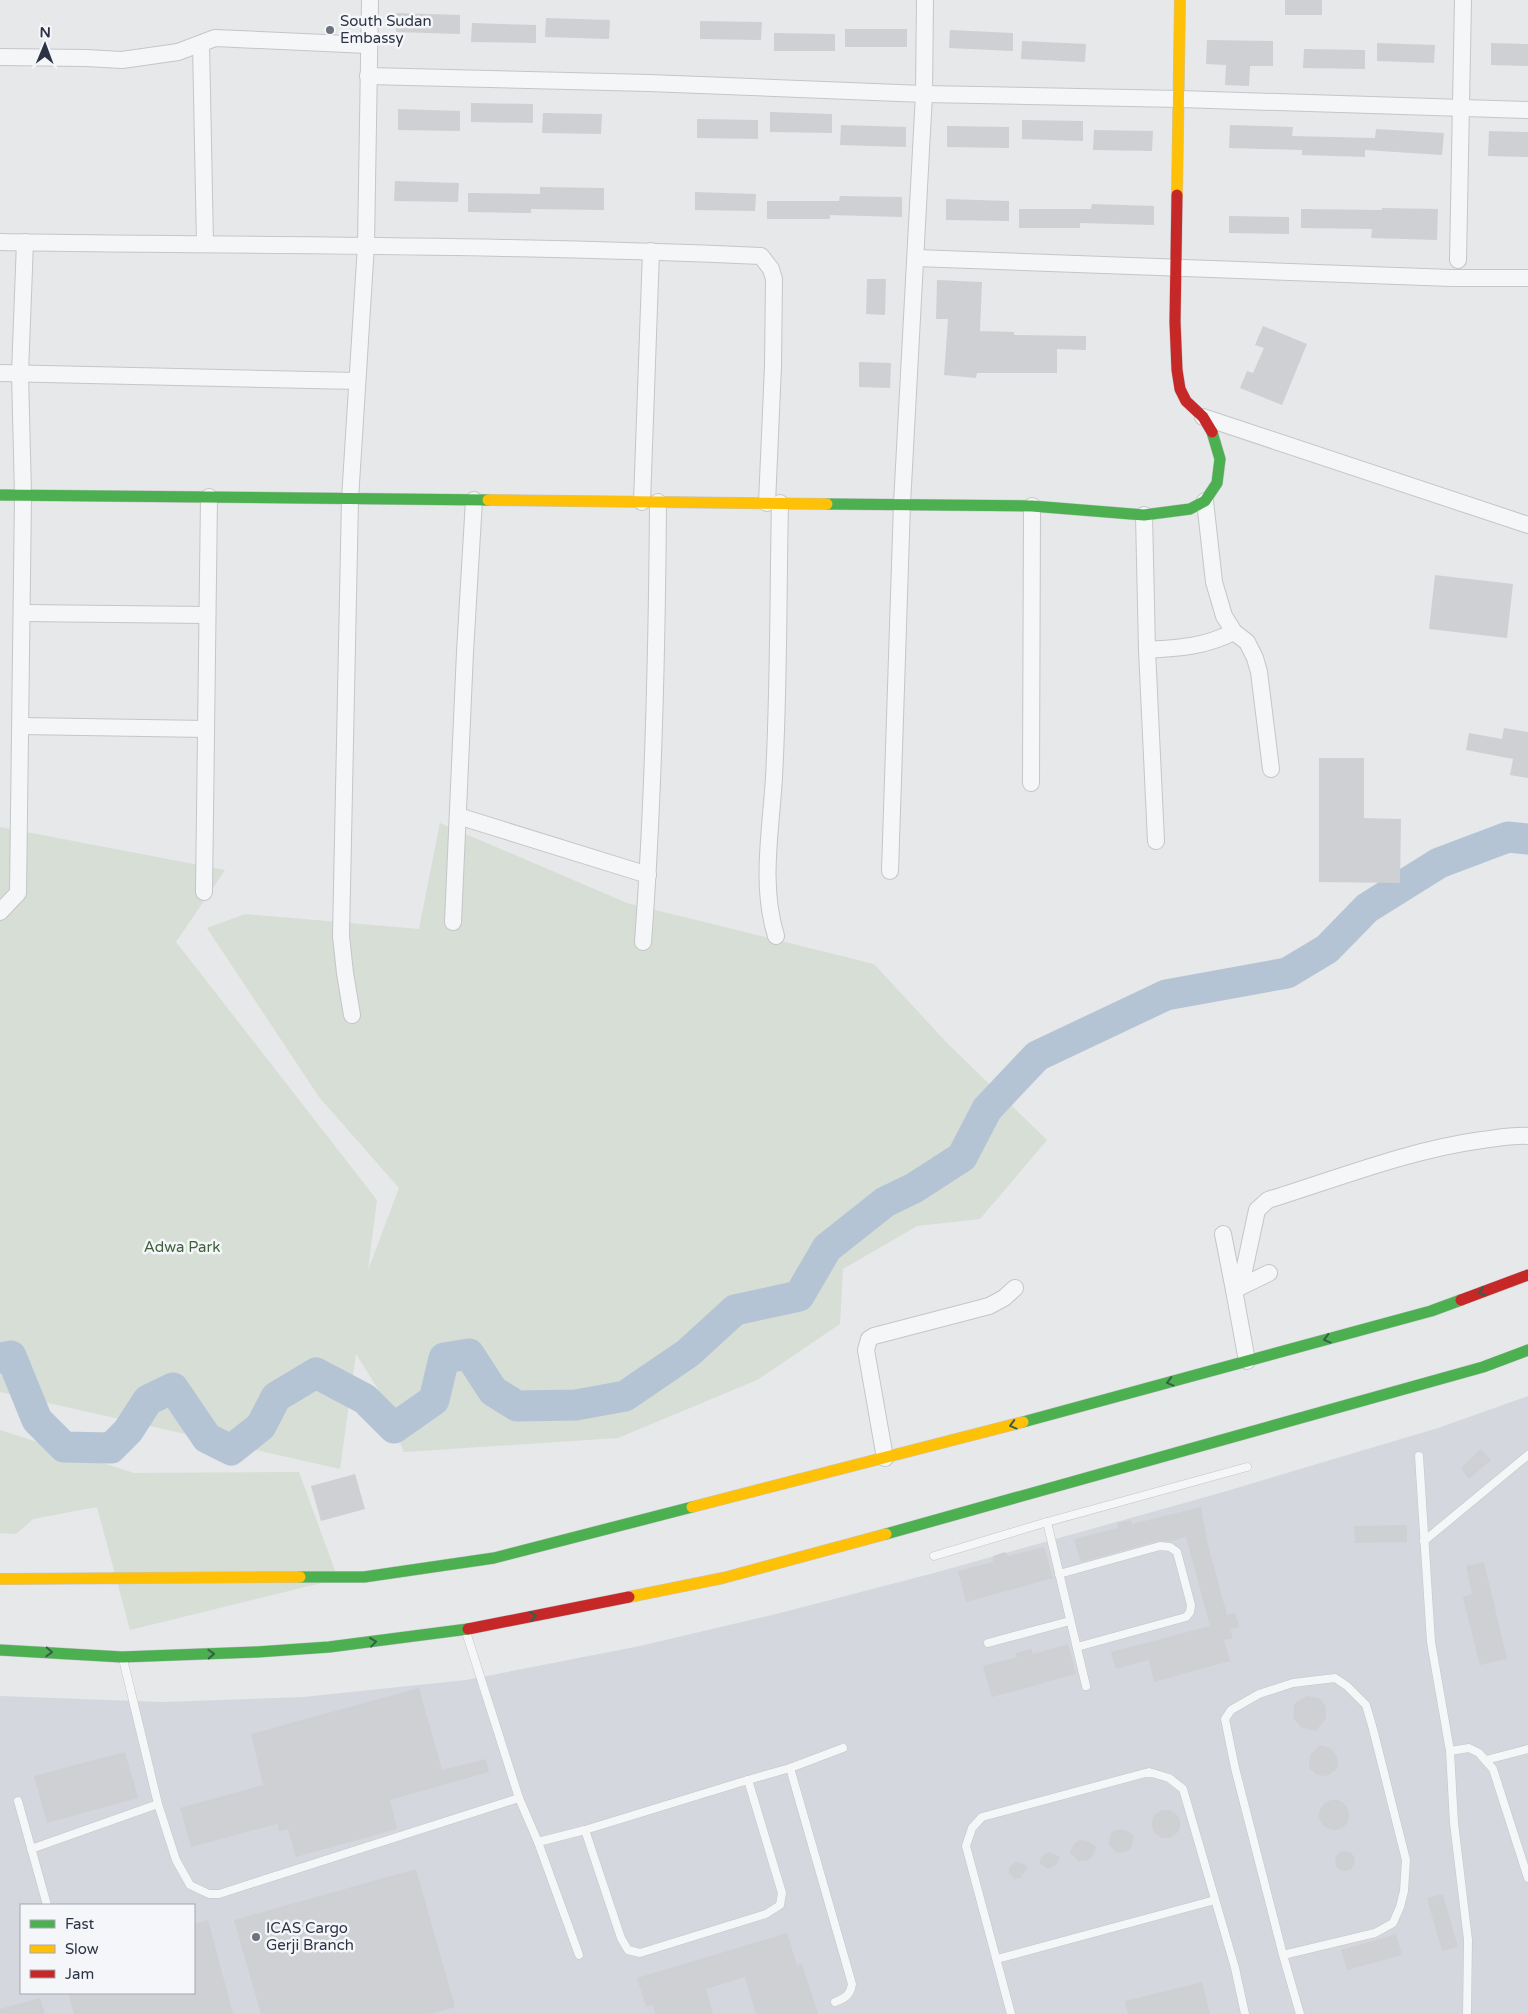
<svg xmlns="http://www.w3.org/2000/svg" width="1528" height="2014" viewBox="0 0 1528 2014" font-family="'Varela Round',sans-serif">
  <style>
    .built { fill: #d4d7dd; fill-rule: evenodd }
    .green { fill: #d6ded6 }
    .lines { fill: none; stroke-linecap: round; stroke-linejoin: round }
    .river { stroke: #b4c4d5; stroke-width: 31 }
    .building { fill: #ced0d3 }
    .lane-casing { stroke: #c4c6c8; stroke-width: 9 }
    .street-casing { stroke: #c4c6c8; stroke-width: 18 }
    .fast-casing { stroke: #c4c6c8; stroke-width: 12 }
    .slow-casing { stroke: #c4c6c8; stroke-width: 12 }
    .jam-casing { stroke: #c4c6c8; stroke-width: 12 }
    .lane { stroke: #f5f6f7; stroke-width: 8 }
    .street { stroke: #f5f6f7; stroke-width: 16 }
    .fast { stroke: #4caf50; stroke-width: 11 }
    .slow { stroke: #ffc107; stroke-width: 11 }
    .jam { stroke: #c62828; stroke-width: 11 }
    .oneway { stroke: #375f49 }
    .poi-dot { fill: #6c737f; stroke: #f4f6f9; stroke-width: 2 }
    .labels { text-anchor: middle; stroke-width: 5; stroke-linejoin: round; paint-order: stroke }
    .poi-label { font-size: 15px; fill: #2b3445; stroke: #f4f6f9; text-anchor: start }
    .park-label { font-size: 15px; fill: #3f6138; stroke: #f4f6f9 }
  </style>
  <rect width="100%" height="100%" fill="#e6e8ea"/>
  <path class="built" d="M1528,1396V2014H0V1696L163,1702L303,1697L466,1680L640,1646L776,1614L934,1573L1220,1493L1438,1428ZM21,1905H194V1993H21Z"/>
  <g class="green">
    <polygon points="440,823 627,903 874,964 947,1043 1047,1140 980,1219 917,1226 843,1269 840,1324 757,1380 618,1438 404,1452 378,1389 356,1354 340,1469 0,1392 0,827 225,870 176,942 377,1200 368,1270 399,1188 319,1097 207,928 245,914 419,929"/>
    <polygon points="0,1430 134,1473 299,1472 338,1579 130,1630 97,1507 33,1519 16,1534 0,1533"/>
  </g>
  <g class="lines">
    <polyline class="river" points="0,1358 11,1356 37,1420 64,1447 111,1448 128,1431 148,1400 173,1388 207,1438 231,1450 261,1426 276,1397 316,1373 365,1399 394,1428 434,1400 444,1358 469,1354 493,1391 517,1406 576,1405 625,1396 688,1353 735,1310 799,1296 827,1248 885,1202 914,1188 962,1157 987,1109 1037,1056 1166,995 1287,973 1327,949 1367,908 1439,863 1508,837 1528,839"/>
  </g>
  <g class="building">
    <rect x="1285" y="0" width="37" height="15"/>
    <polygon points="396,13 460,15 460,34 396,32"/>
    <polygon points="546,18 610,20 609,39 545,37"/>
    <polygon points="700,21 762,22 761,40 700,39"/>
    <polygon points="472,23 536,25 536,43 471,42"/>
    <rect x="845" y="29" width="62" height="18"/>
    <polygon points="950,30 1013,33 1013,51 949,48"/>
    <polygon points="774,33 835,34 835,51 774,51"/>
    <polygon points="1207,40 1273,41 1273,66 1250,66 1249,86 1225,85 1226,65 1206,64"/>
    <polygon points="1022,41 1086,44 1085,62 1021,59"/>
    <polygon points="1377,43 1435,45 1434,63 1377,61"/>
    <polygon points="1491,43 1528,44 1528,66 1491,65"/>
    <polygon points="1304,49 1365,50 1365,69 1303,68"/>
    <polygon points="471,103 533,104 533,123 471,122"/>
    <polygon points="398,109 460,111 460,131 398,130"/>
    <polygon points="770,112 832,114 832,133 770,132"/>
    <polygon points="543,113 602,114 601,134 542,133"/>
    <polygon points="697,119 758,120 758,139 697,138"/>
    <polygon points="1022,120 1083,121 1083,141 1022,139"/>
    <polygon points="841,125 906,127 906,147 840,145"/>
    <polygon points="1230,125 1293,127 1292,136 1375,138 1376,129 1444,133 1442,155 1365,150 1365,157 1302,155 1302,150 1229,148"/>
    <polygon points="947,126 1009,127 1009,148 947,147"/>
    <polygon points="1094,130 1153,131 1152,151 1093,150"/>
    <polygon points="1489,131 1528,132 1528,157 1488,156"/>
    <polygon points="395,181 459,183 458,202 394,201"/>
    <polygon points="540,187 604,188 604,210 531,209 531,213 468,212 468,193 540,194"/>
    <polygon points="695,192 756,194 755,211 695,210"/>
    <polygon points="840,196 902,197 902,217 830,215 830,219 767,219 767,201 839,201"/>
    <polygon points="946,199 1009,201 1009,221 946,220"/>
    <polygon points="1092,204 1154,206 1154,225 1080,223 1080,228 1019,228 1019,209 1091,209"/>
    <polygon points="1382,208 1438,209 1437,240 1371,238 1372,229 1301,228 1301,209 1382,210"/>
    <polygon points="1229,216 1289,217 1289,234 1229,233"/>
    <polygon points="867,279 886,279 885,315 866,314"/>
    <polygon points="937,280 982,282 980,331 1014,332 1014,335 1086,336 1086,350 1057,349 1057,373 977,373 976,378 944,375 948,319 936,319"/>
    <polygon points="1263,326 1307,344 1282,405 1240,388 1247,371 1253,373 1264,348 1255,345"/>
    <polygon points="859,362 891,363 890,388 859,387"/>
    <polygon points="1435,575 1513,584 1507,638 1429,629"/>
    <polygon points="1504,728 1528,732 1528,778 1510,775 1513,759 1466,750 1469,733 1502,739"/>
    <polygon points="1319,758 1364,758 1364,818 1401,819 1400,883 1319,882"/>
    <polygon points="1481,1449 1491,1460 1469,1479 1461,1468"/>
    <polygon points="355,1474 365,1509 321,1521 311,1486"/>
    <polygon points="1201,1507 1208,1545 1227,1615 1235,1613 1239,1627 1230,1629 1233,1638 1224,1640 1230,1661 1154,1682 1149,1660 1116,1669 1111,1652 1210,1626 1186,1537 1171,1541 1158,1541 1081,1562 1074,1539 1118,1528 1117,1523 1131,1520 1132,1524"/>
    <polygon points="1407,1525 1407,1542 1355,1543 1354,1526"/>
    <polygon points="1044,1547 1053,1578 966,1602 958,1571 993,1562 993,1556 1005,1552 1008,1556"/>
    <polygon points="1484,1562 1507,1659 1480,1665 1463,1597 1472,1594 1466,1566"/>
    <polygon points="1068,1644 1076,1674 992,1697 983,1666 1017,1657 1016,1653 1031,1649 1033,1654"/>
    <polygon points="419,1688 442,1770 486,1759 489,1772 390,1800 397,1829 296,1857 288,1829 279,1831 277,1824 191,1847 180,1808 263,1785 251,1734"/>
    <polygon points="1308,1696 1320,1699 1326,1707 1326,1718 1316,1731 1300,1727 1293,1717 1294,1705 1297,1701"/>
    <polygon points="1320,1745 1330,1748 1337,1756 1338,1766 1336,1770 1327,1776 1317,1775 1310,1769 1309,1765 1310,1755"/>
    <polygon points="125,1752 138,1798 47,1823 34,1776"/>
    <circle cx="1334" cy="1815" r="15"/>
    <circle cx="1166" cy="1824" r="14"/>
    <polygon points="1120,1829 1128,1831 1134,1836 1131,1848 1125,1852 1117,1853 1108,1844 1112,1832"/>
    <polygon points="1080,1840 1088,1841 1096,1847 1092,1857 1086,1861 1079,1861 1070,1853 1074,1844"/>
    <circle cx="1345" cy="1861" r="10"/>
    <polygon points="1049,1852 1060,1857 1056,1865 1048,1869 1039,1863 1042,1856"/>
    <polygon points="1015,1862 1021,1863 1028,1867 1020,1878 1015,1879 1009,1873 1009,1868"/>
    <polygon points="416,1869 455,2007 430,2014 261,2014 234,1920"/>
    <polygon points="1443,1894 1458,1947 1442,1951 1427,1898"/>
    <polygon points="208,1920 233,2014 74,2014 68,1993 194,1993 194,1924"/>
    <polygon points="787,1933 797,1965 802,1964 818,2014 756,2014 745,1977 706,1989 713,2014 655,2014 653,2005 646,2007 637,1978"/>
    <polygon points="1396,1934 1402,1955 1347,1970 1341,1950"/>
    <polygon points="1202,1982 1210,2014 1128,2014 1125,2001"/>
    <polygon points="40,1998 45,2014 0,2014 0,2009"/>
  </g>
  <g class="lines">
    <g class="lane-casing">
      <g id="lane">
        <polyline points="1419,1456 1431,1642 1450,1751 1454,1823 1468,1940 1467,2014"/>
        <polyline points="1047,1522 1086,1686"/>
        <polyline points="1424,1541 1528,1455"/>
        <polyline points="934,1556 1047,1522 1247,1467"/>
        <polyline points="1059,1574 1160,1546 1170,1547 1177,1552 1191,1605 1190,1612 1186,1617 1077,1647"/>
        <polyline points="466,1632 519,1798 538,1842 579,1955"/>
        <polyline points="988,1643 1070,1621"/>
        <polyline points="123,1659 158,1804 176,1860 190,1885 209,1894 219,1894 519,1798"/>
        <polyline points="1450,1751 1469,1748 1479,1753 1493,1769 1528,1878"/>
        <polyline points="1486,1760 1528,1749"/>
        <path d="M790,1768L852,1984C850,1996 845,1998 835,2002"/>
        <polyline points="18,1801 47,1905"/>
        <polyline points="585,1830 621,1938 628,1950 640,1953 766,1914 780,1905 782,1893 748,1780"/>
        <polyline points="538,1842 585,1830 748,1780 790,1768 843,1748"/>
        <polyline points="31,1849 158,1804"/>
        <polyline points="1283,1955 1375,1933 1393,1923 1400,1907 1404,1891 1406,1860 1373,1729 1366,1705 1347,1686 1335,1678 1293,1683 1259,1694 1231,1710 1225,1719 1235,1768 1283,1955 1300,2014"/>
        <polyline points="997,1959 1215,1900"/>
        <polyline points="1011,2014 966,1846 972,1828 982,1817 1149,1772 1169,1778 1183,1789 1235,1968 1245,2014"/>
      </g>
    </g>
    <g class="street-casing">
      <g id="street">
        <polyline points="201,44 205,244"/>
        <polyline points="0,57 86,58 122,60 178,52 215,38 368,45"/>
        <polyline points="368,76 649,83 924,94 1180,99 1528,110"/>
        <path d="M0,242C254,246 507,244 761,256L771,269L774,279L773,366L767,503"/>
        <polyline points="916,258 1451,278 1528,278"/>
        <polyline points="1458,260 1463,0"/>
        <polyline points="0,373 357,381"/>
        <polyline points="1203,417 1528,525"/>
        <polyline points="1205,501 1214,582 1224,616 1234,632 1247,642 1255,658 1259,672 1271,769"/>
        <polyline points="642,502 651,251"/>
        <polyline points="1144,515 1147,650 1156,841"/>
        <polyline points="22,613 207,615"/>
        <path d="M1147,650C1181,648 1203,647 1234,632"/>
        <polyline points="21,726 206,729"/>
        <polyline points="1031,783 1032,506"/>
        <polyline points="458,816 648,875"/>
        <polyline points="890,871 902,504 924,94 925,0"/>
        <polyline points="204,892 209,497"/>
        <polyline points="0,912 18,893 23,495 20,373 25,242"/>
        <polyline points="453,922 465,652 474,500"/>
        <path d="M776,936C760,885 771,830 774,777C779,686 778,594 780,503"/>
        <path d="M643,942C654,796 657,649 658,502"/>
        <polyline points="352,1015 345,973 341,936 350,499 366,245 370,0"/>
        <polyline points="1223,1234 1234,1290"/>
        <path d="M1241,1285L1257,1210L1268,1200C1339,1178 1409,1150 1482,1140C1498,1138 1513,1135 1528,1136"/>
        <polyline points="1247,1361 1234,1290 1269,1273"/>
        <polyline points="885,1458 866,1350 869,1339 874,1336 989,1306 1004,1298 1015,1288"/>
      </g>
    </g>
    <g class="fast-casing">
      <g id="fast">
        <polyline points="0,495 488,500"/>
        <polyline points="827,504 1032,506 1144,515 1190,509 1205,501 1217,483 1220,459 1212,432"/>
        <polyline points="1023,1422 1431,1311 1461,1300"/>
        <polyline points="886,1534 1483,1367 1528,1350"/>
        <polyline points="300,1577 364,1577 494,1558 692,1507"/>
        <polyline points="0,1650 122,1657 257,1652 329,1647 468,1629"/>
      </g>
    </g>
    <g class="slow-casing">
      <g id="slow">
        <polyline points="1177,195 1180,0"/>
        <polyline points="488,500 827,504"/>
        <polyline points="692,1507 1023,1422"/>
        <polyline points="0,1579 300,1577"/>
        <polyline points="629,1597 723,1578 886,1534"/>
      </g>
    </g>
    <g class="jam-casing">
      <g id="jam">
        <polyline points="1177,195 1175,322 1177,370 1180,389 1186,401 1203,417 1212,432"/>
        <polyline points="1461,1300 1528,1275"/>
        <polyline points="468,1629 629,1597"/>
      </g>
    </g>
    <use href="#lane" class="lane"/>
    <use href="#street" class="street"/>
    <use href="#fast" class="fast"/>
    <use href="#slow" class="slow"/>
    <use href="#jam" class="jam"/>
  </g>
  <defs><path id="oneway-chevron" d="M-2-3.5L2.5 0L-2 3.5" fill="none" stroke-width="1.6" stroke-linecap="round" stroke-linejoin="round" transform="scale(1.25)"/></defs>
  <g class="oneway">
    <use href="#oneway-chevron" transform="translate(1482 1292) rotate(160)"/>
    <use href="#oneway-chevron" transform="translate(1327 1339) rotate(165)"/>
    <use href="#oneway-chevron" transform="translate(1170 1382) rotate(165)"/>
    <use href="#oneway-chevron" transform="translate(1013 1425) rotate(165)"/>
    <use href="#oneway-chevron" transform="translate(533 1616) rotate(-11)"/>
    <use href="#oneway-chevron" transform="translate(373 1642) rotate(-7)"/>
    <use href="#oneway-chevron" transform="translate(49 1652) rotate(3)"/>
    <use href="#oneway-chevron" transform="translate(211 1654) rotate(-2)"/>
  </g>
  <g class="poi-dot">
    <circle cx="330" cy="30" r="5"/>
    <circle cx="256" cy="1937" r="5"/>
  </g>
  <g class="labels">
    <g class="poi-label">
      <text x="340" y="26">South Sudan<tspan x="340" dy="17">Embassy</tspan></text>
      <text x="266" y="1933">ICAS Cargo<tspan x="266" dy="17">Gerji Branch</tspan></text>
    </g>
    <g class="park-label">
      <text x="182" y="1252">Adwa Park</text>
    </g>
  </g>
  <rect x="20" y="1904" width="175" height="90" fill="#f4f6f9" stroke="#a4a8b1"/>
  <rect x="30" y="1920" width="25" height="8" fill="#4caf50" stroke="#a4a8b1"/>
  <text x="65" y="1929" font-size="15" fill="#2b3445">Fast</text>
  <rect x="30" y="1945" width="25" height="8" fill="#ffc107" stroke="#a4a8b1"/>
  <text x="65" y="1954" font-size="15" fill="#2b3445">Slow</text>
  <rect x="30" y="1970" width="25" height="8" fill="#c62828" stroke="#a4a8b1"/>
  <text x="65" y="1979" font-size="15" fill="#2b3445">Jam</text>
  <g transform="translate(45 45) rotate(1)" stroke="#f4f6f9" stroke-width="4" paint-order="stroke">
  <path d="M0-4L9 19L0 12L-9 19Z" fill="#2b3445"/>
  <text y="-8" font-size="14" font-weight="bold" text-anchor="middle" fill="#2b3445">N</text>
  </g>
</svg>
